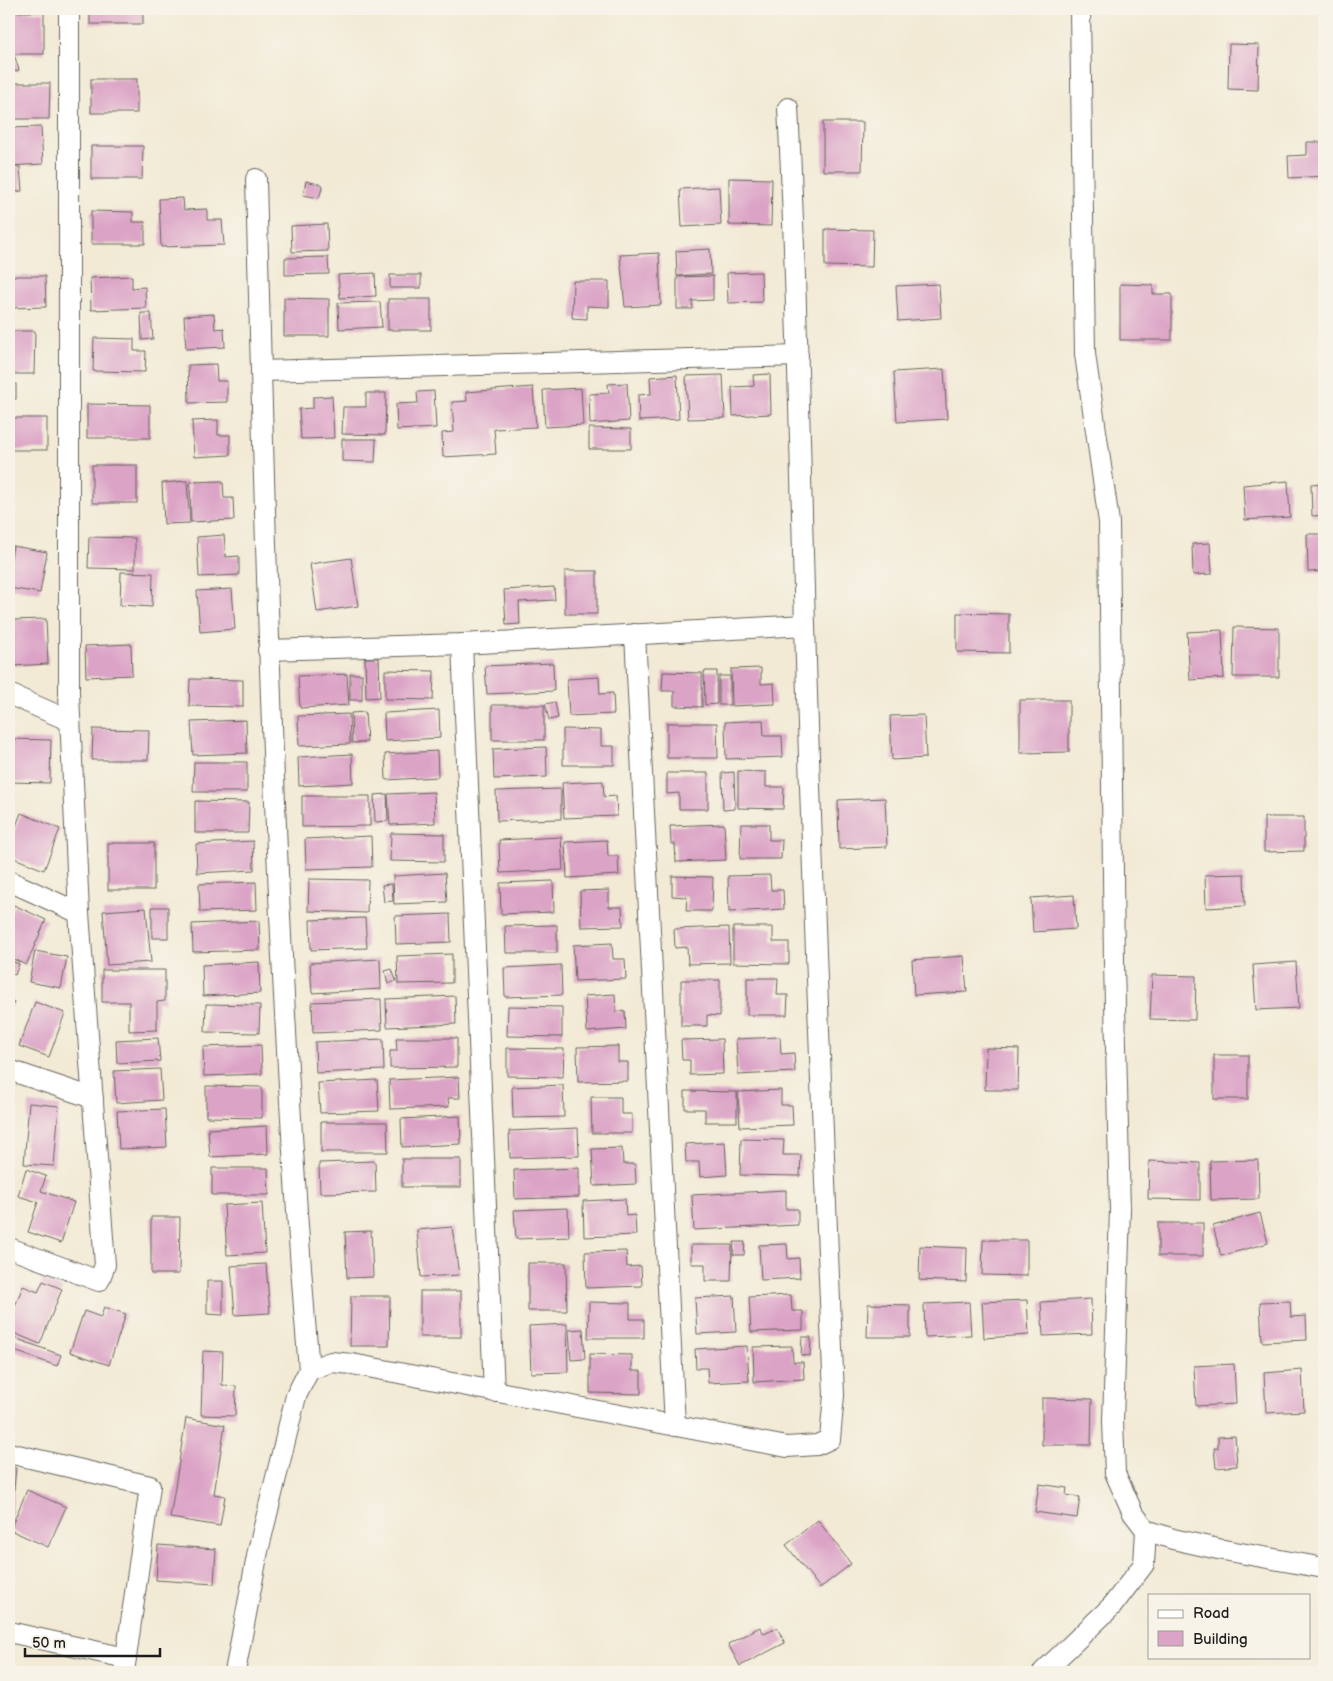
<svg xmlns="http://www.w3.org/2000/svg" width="1333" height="1681" viewBox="0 0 1333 1681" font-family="'Balsamiq Sans',sans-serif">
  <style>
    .building { fill: #dba3c6 }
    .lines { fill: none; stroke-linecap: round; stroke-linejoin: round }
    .minor-casing { stroke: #67645d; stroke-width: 22 }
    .minor { stroke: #fff; stroke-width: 20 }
  </style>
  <rect width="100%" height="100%" fill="#f7f3e8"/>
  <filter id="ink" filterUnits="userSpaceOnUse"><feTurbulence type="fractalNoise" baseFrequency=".02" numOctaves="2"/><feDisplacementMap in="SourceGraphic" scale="10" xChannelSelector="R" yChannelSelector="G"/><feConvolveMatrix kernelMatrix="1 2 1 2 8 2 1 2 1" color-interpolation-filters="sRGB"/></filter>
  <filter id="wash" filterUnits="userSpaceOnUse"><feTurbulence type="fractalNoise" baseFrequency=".0096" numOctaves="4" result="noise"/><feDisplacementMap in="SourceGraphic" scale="20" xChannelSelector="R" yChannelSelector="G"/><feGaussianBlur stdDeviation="1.12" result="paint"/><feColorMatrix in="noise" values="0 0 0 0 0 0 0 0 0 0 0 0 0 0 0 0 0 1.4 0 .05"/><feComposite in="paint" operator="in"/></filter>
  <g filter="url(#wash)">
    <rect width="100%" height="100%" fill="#f2ead5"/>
    <g id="blocks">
      <g class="building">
        <rect x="90" y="9" width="53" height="15"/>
        <rect x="9" y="12" width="35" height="42"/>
        <polygon points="1229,44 1259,45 1258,90 1228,89"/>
        <polygon points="15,57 19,70 9,74 9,59"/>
        <rect x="91" y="79" width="46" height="34"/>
        <polygon points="9,83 50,83 49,119 9,119"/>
        <polygon points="823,122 863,122 862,171 823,171"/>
        <polygon points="41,127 43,164 9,166 9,128"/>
        <polygon points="1307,142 1324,142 1324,176 1289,178 1288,156 1307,155"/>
        <polygon points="91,146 143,146 142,179 91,179"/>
        <polygon points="9,167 20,167 22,191 9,192"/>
        <polygon points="729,178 772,179 771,226 729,225"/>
        <polygon points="306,181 323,185 319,198 303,195"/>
        <polygon points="719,187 721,225 682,227 680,189"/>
        <polygon points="183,198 184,210 207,209 207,220 222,220 224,245 161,247 159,199"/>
        <polygon points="91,211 133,212 133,222 145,222 145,244 91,244"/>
        <polygon points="327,224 328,251 292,252 291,226"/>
        <polygon points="825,229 873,230 872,267 825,266"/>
        <polygon points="710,249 711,274 677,276 676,251"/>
        <polygon points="659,253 661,305 625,307 620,255"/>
        <polygon points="328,257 329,274 285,275 285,258"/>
        <polygon points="761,272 762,302 728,303 727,273"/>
        <polygon points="375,273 376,296 340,298 338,275"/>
        <rect x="390" y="275" width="31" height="13"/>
        <polygon points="9,276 45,276 46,307 9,308"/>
        <polygon points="132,276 132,288 145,287 146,308 91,310 90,278"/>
        <polygon points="713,276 713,300 692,301 693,309 677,309 677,277"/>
        <polygon points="573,281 609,281 609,307 587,306 587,319 572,318"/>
        <polygon points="939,284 941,318 898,321 896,286"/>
        <polygon points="1120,284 1153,285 1153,294 1172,294 1172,340 1120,340"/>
        <polygon points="284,298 329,299 329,336 284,336"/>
        <rect x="388" y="299" width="43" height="31"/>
        <polygon points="380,302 382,327 339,329 338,303"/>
        <polygon points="141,313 151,313 153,339 142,340"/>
        <polygon points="214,314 215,329 224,328 225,347 186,349 184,316"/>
        <polygon points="9,331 35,331 34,374 9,374"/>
        <polygon points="94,338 134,339 134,351 146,351 145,372 93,371"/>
        <polygon points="216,364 217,381 227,381 227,402 189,403 188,365"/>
        <polygon points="944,369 947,419 897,422 894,372"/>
        <polygon points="770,374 771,414 733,416 732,387 754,386 753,375"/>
        <polygon points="677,375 679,419 639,421 638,395 651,394 650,377"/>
        <polygon points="723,375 725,418 688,419 686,376"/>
        <polygon points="627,383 629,421 590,424 589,394 609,393 608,384"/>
        <rect x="9" y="384" width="7" height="15"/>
        <polygon points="533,387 536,427 494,429 496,454 443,457 442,433 454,432 452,402 467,401 466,392"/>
        <polygon points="581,388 583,425 545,427 543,390"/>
        <polygon points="434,391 436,428 397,430 396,404 418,403 417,392"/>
        <polygon points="366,393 386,393 385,435 342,434 343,407 366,407"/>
        <polygon points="332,396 334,438 301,439 299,409 313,408 313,397"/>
        <polygon points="87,404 150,405 150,438 87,438"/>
        <rect x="9" y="418" width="38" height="32"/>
        <polygon points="218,420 218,435 230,435 230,455 194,457 192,421"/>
        <polygon points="589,428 631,429 631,449 589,449"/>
        <polygon points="342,439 376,439 375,462 342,461"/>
        <rect x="92" y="465" width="45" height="38"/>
        <polygon points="187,481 190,523 164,524 162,483"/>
        <polygon points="223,481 224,498 233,498 234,520 191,522 190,482"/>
        <polygon points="1288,481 1290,517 1245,520 1243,485"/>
        <polygon points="1324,483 1324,515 1312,516 1311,484"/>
        <polygon points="1307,534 1324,534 1324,571 1308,572"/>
        <polygon points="224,535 226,557 239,556 239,575 199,577 197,537"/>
        <polygon points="89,537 135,538 135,569 88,568"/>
        <polygon points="1210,543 1212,574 1193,575 1192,544"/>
        <polygon points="13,546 47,552 40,593 9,588 9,569"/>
        <polygon points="351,558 358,606 317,612 310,564"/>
        <rect x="565" y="571" width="32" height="43"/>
        <polygon points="121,572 153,573 152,607 120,605"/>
        <polygon points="554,587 555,600 519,602 520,624 506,625 504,590"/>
        <polygon points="232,589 235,629 200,632 197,591"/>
        <polygon points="957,613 1009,614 1009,653 957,652"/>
        <polygon points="46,619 48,664 12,666 10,620"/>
        <polygon points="1234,627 1279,628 1279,677 1233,677"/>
        <polygon points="1222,630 1224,678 1190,680 1187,632"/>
        <polygon points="131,644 132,675 86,677 85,646"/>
        <polygon points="365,658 379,658 380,697 366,698"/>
        <polygon points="553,663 554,691 487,694 485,666"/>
        <polygon points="761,668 761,684 774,683 775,704 732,706 731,669"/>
        <polygon points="385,670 434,671 433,700 385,699"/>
        <polygon points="704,671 717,671 717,704 705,705"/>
        <polygon points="663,672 702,673 702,707 674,706 674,691 662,691"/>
        <polygon points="347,674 349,705 300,708 298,676"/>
        <rect x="350" y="674" width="12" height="26"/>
        <rect x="719" y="676" width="11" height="29"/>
        <polygon points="599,677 600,694 613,693 614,714 569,716 567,679"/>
        <polygon points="190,679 243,680 243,707 189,706"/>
        <polygon points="1020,700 1069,700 1069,752 1020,753"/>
        <polygon points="555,702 558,718 549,720 545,704"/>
        <rect x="492" y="705" width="52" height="35"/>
        <polygon points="439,710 440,738 385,741 384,713"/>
        <polygon points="365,712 367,742 352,743 351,713"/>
        <polygon points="349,714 350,744 299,746 298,716"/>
        <polygon points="924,715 926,758 892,760 890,716"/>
        <polygon points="246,720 247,753 193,755 191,722"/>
        <polygon points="763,720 764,736 782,736 783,757 726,759 725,722"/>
        <polygon points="667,723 717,723 718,758 667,758"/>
        <polygon points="93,729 149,730 148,760 92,760"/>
        <polygon points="563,729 601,730 601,746 614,746 614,765 563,765"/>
        <polygon points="9,739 51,740 50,783 9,782"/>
        <polygon points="546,747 547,777 494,779 493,749"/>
        <polygon points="437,751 438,777 386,780 385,754"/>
        <polygon points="352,754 353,783 299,786 298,757"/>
        <polygon points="194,762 247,762 247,792 193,792"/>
        <polygon points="738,771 766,772 766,787 784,787 783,809 738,808"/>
        <polygon points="734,772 735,809 723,810 722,773"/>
        <polygon points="667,773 708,773 708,809 679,809 679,793 667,794"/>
        <polygon points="603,781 604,797 616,796 617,816 564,818 562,783"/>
        <polygon points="561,789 561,819 497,821 496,791"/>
        <polygon points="434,792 435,823 390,825 388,794"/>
        <polygon points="387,794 388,821 375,822 374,795"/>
        <polygon points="302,796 370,796 370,826 302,827"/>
        <polygon points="885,798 887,847 839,849 838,800"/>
        <polygon points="195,801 249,802 248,833 195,833"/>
        <polygon points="9,810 14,812 9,826"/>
        <polygon points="21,813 60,829 44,870 9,856 9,844"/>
        <polygon points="1264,817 1304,817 1304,851 1264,852"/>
        <polygon points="724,824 726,860 676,862 675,844 671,844 670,826"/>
        <polygon points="741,824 769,824 769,840 782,840 781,859 740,859"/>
        <polygon points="391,833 444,834 444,862 390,861"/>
        <polygon points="371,836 372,867 306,869 305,839"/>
        <polygon points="561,837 563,870 500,873 499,840"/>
        <polygon points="607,840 608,856 618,856 619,875 567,878 565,842"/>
        <polygon points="253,841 254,870 197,873 196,844"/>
        <rect x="108" y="843" width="46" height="47"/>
        <polygon points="445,873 447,902 394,904 393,876"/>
        <polygon points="1244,874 1245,906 1206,908 1205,875"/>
        <polygon points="770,875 771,890 783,890 784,909 729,912 728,876"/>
        <polygon points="672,876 713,877 712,911 686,911 687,897 672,896"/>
        <polygon points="309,879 368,880 367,913 308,911"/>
        <polygon points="553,881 554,912 501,914 500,883"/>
        <polygon points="256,882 257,910 200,912 199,884"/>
        <polygon points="392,884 393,901 384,902 382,885"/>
        <polygon points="609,890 609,907 622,907 623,926 581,927 580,891"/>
        <polygon points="1074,895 1076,929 1033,932 1031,898"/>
        <polygon points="14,905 46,920 26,965 9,957 9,916"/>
        <rect x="152" y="907" width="16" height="31"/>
        <polygon points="146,908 151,962 107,965 103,911"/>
        <polygon points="450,914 451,942 396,944 395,916"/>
        <polygon points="365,918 367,948 311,950 310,920"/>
        <polygon points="259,921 260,950 193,952 192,924"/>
        <polygon points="557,925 557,953 506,953 505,926"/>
        <polygon points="729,927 730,963 688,964 687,947 675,948 674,929"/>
        <polygon points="733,927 773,927 773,942 789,942 789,964 733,963"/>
        <polygon points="612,943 613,959 625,959 626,979 575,981 573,945"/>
        <polygon points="35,951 67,957 61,988 29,982"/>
        <polygon points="452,954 452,983 398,984 397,956"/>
        <polygon points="964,956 967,992 914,995 912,960"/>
        <polygon points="380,959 381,989 312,993 310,963"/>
        <polygon points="9,960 19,964 15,975 9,972"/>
        <polygon points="259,962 260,993 203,996 202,965"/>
        <polygon points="1296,962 1299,1008 1256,1010 1253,965"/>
        <polygon points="561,965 562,995 505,997 504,968"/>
        <polygon points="392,969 396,981 388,984 385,971"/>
        <polygon points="102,970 165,970 165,1001 157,1002 157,1030 129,1031 129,1002 102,1002"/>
        <polygon points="1152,975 1196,976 1195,1020 1150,1019"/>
        <polygon points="747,978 778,978 777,995 788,995 787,1015 747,1015"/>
        <polygon points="681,980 720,980 720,1016 707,1015 707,1026 681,1026"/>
        <polygon points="615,994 616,1012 625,1011 626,1029 587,1032 585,996"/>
        <polygon points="455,996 456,1024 387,1027 386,999"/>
        <polygon points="381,999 382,1030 313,1033 312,1002"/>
        <polygon points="9,1000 14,1002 9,1014"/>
        <polygon points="35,1002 65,1013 49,1057 19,1046"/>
        <polygon points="206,1004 260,1005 259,1033 205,1032"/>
        <polygon points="508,1006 562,1007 562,1037 507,1036"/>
        <polygon points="780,1037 781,1054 794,1053 795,1072 738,1075 736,1039"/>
        <polygon points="158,1038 160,1061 117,1063 116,1040"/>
        <polygon points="396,1038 457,1038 457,1067 390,1068 390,1051 397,1051"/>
        <polygon points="383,1039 384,1070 316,1073 315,1042"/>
        <polygon points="722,1039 723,1074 690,1075 690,1060 682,1060 681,1040"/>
        <polygon points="261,1045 262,1074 204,1076 203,1047"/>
        <polygon points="618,1046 618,1062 628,1062 628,1081 578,1082 577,1047"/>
        <polygon points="507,1048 564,1049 563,1077 507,1076"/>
        <polygon points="986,1048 1019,1049 1018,1090 985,1090"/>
        <rect x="1214" y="1055" width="34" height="44"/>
        <polygon points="160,1069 162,1100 116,1103 114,1071"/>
        <polygon points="459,1077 460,1098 448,1098 449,1107 390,1109 389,1080"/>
        <polygon points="377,1080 379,1111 320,1113 318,1083"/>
        <polygon points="563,1085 564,1117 513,1118 512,1087"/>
        <polygon points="206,1086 262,1087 262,1118 206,1117"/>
        <polygon points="781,1090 781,1105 792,1105 793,1125 740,1127 738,1092"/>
        <polygon points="685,1091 737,1092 737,1122 705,1122 705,1109 685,1109"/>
        <polygon points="591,1097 621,1097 621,1114 632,1114 632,1133 592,1133"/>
        <polygon points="29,1103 59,1106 54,1166 24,1164"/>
        <polygon points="165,1109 167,1147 119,1149 117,1111"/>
        <polygon points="460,1116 461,1144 402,1147 401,1119"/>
        <polygon points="321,1122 387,1122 388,1152 321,1152"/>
        <polygon points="267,1126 268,1154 210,1157 208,1129"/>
        <polygon points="578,1128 579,1156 510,1158 509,1131"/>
        <polygon points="741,1139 784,1140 783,1155 801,1155 800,1176 740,1175"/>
        <polygon points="725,1142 727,1175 700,1177 699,1162 686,1162 685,1144"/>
        <polygon points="622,1148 623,1164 635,1164 636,1184 594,1186 592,1149"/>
        <rect x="402" y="1159" width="59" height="28"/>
        <polygon points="1258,1160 1259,1199 1211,1200 1210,1161"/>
        <polygon points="375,1161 376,1192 320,1193 319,1163"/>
        <polygon points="1149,1161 1200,1163 1200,1200 1148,1199"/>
        <polygon points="212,1168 268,1168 269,1195 212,1195"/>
        <polygon points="579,1168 579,1197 515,1199 514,1170"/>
        <polygon points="26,1169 46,1176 41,1191 74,1202 61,1243 28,1232 38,1202 18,1196"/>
        <polygon points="786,1190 786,1209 798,1209 798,1225 694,1230 692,1195"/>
        <polygon points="625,1199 626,1216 635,1215 636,1235 584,1237 583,1201"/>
        <polygon points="262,1203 265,1253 227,1255 224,1205"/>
        <polygon points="568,1208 569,1237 516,1239 514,1210"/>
        <polygon points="1260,1213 1268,1243 1221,1256 1213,1226"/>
        <polygon points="151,1217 180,1217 179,1274 151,1274"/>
        <rect x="1158" y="1223" width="45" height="33"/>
        <polygon points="452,1227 459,1275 421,1277 417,1230"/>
        <polygon points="371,1231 373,1277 347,1278 345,1232"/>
        <polygon points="983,1240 1027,1240 1027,1276 982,1275"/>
        <polygon points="734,1242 745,1242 744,1255 733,1255"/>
        <polygon points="787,1244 788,1259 799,1258 800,1278 761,1280 759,1245"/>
        <polygon points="691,1245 732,1245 731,1281 705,1281 705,1264 691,1264"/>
        <polygon points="920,1246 967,1248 966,1282 919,1280"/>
        <polygon points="626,1251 627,1267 641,1266 642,1286 586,1288 585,1252"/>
        <polygon points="528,1263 566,1263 567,1311 528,1311"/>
        <polygon points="266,1264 270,1313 235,1315 231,1266"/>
        <polygon points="43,1281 62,1289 40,1344 9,1331 9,1321 23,1286 38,1292"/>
        <polygon points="207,1281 223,1281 223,1315 207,1314"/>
        <rect x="420" y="1291" width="41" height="46"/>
        <polygon points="791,1295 792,1311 803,1311 803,1330 751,1332 749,1297"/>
        <polygon points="351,1296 390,1296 389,1346 350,1346"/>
        <polygon points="734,1296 736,1332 697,1334 695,1298"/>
        <polygon points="1091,1299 1092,1334 1043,1336 1041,1302"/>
        <polygon points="1027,1300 1029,1335 984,1338 982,1302"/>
        <polygon points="1290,1301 1291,1317 1306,1316 1307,1340 1262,1342 1260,1302"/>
        <polygon points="589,1302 630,1303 630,1319 644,1319 644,1338 588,1338"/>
        <polygon points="969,1302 971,1335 925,1337 924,1304"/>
        <polygon points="868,1304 910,1305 910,1337 867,1337"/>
        <polygon points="104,1307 126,1314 109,1365 70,1352 84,1311 101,1317"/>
        <polygon points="567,1324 568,1372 531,1373 529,1326"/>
        <polygon points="583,1329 585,1359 571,1360 569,1330"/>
        <polygon points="9,1336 61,1355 57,1366 9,1349"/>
        <polygon points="802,1337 811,1337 810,1356 801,1355"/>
        <polygon points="747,1346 749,1381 708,1383 707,1368 696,1368 695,1349"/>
        <polygon points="792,1346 793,1362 803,1362 804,1379 754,1382 753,1347"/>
        <polygon points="203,1351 223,1352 222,1385 236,1386 235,1416 201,1415"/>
        <polygon points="590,1354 632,1355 632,1371 641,1371 641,1394 590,1393"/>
        <polygon points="1234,1364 1236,1404 1196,1406 1194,1366"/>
        <polygon points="1302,1370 1304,1411 1266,1413 1264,1373"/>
        <polygon points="1042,1398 1092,1399 1091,1445 1042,1445"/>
        <polygon points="186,1418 225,1425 214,1494 225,1496 220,1526 170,1518"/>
        <polygon points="1235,1436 1237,1466 1216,1468 1214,1448 1218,1448 1218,1437"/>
        <polygon points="9,1468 16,1468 10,1530 27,1490 66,1507 48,1547 10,1530 9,1532"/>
        <polygon points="1039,1484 1067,1488 1066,1495 1080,1497 1077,1518 1035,1512"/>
        <polygon points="818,1520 851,1564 820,1588 786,1545"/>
        <polygon points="158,1545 216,1549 214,1584 156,1580"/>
        <polygon points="760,1627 764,1634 777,1628 785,1643 740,1666 728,1644"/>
      </g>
    </g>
  </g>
  <g filter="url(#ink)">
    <use href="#blocks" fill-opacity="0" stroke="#67645d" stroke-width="1"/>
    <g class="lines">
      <g class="minor-casing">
        <g id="minor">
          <polyline points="1080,9 1085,354 1109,522 1114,963 1120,1210 1113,1421 1115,1473 1133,1513 1146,1530 1173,1539 1218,1549 1324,1568"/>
          <path d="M256,179C266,576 276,974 309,1370"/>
          <polyline points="261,371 798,356"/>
          <polyline points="635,634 675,1426"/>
          <polyline points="462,644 494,1392"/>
          <polyline points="268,650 462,644 805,625"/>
          <polyline points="9,694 70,721"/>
          <polyline points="9,881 79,913"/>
          <polyline points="9,1070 93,1098"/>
          <polyline points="9,1248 99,1281 105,1265 79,913 69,694 69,9"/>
          <polyline points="9,1453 150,1486 124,1672"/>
          <polyline points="9,1632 126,1658"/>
          <path d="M235,1672L258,1551L296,1396L309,1370L331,1362L352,1364L787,1447L817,1445L830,1439L834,1395C823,1138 812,882 805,625C800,453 797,280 788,108"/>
          <polyline points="1043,1672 1112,1606 1144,1564 1146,1530"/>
        </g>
      </g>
      <use href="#minor" class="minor"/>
    </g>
  </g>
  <rect width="1333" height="1681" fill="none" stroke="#f7f3e8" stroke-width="30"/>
  <rect x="1148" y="1594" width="162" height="65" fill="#f7f3e8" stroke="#9f9d96"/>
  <rect x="1158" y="1610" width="25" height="8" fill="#ffffff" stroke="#9f9d96"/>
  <text x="1193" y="1618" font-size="15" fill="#1c1c1c">Road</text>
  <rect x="1158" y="1631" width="25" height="15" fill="#dba3c6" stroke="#9f9d96"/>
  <text x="1193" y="1644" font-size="15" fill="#1c1c1c">Building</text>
  <path d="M25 1648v8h135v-8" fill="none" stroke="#1c1c1c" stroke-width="2.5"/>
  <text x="32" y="1648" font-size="15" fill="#1c1c1c" stroke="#f7f3e8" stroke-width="4" paint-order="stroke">50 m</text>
</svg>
